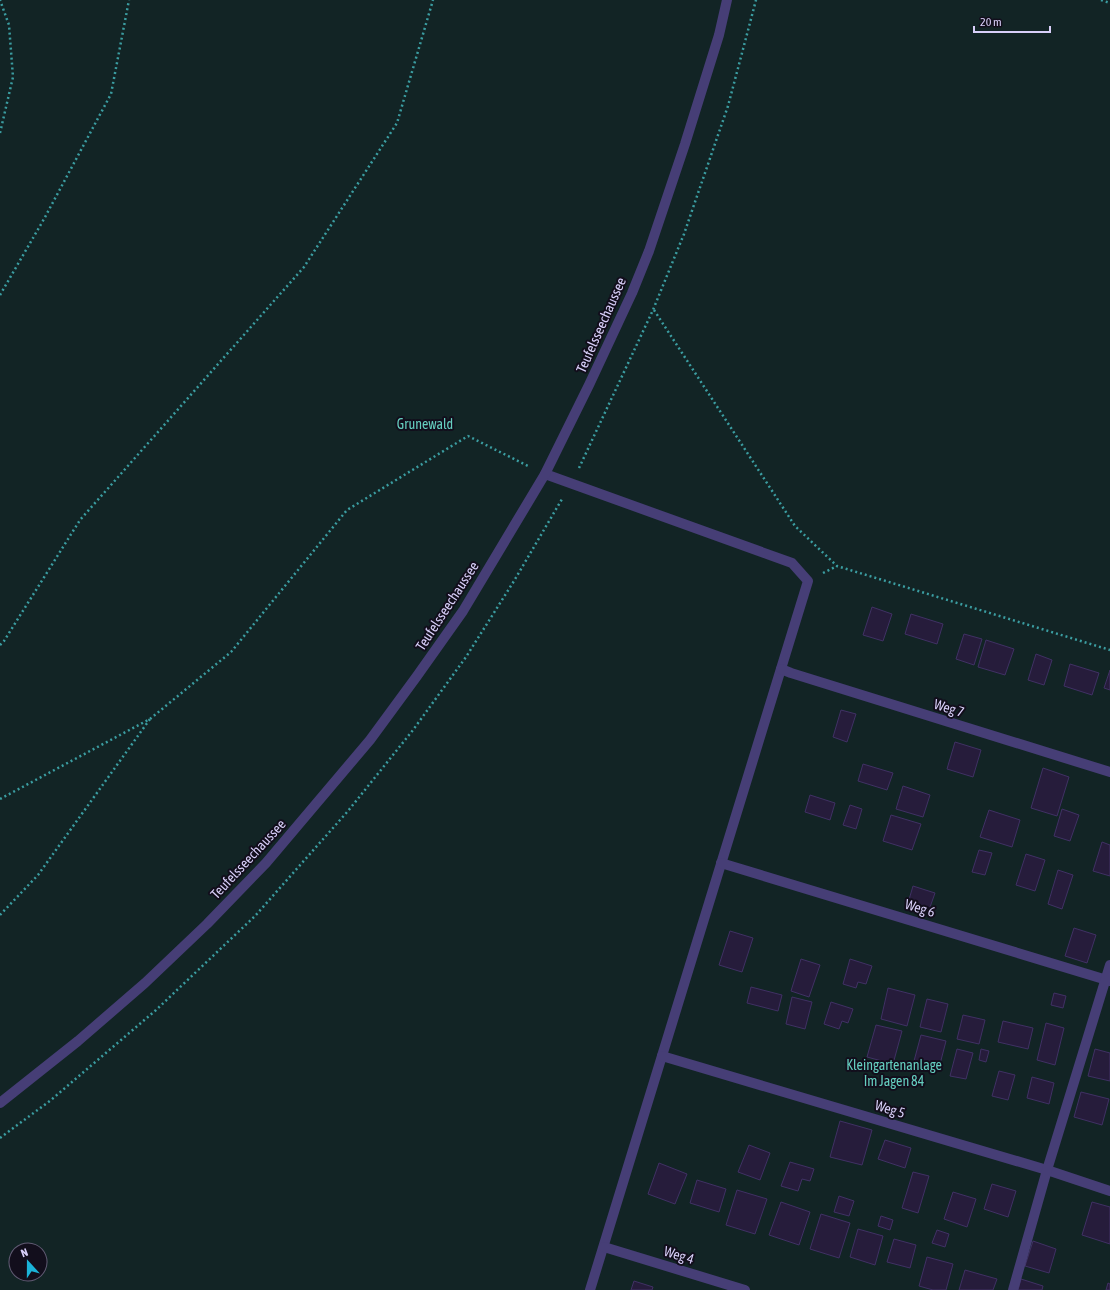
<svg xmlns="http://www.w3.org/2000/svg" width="1110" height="1290" viewBox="0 0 1110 1290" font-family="'Asap Condensed',sans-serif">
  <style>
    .green { fill: #122425; fill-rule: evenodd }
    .building { fill: #261c3b; stroke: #403164 }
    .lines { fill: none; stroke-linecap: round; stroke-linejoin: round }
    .path { stroke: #3b9da1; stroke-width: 2.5; stroke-dasharray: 2 3; stroke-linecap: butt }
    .lane { stroke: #463e76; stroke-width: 10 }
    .street { stroke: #463e76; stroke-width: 10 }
    .labels { text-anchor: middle; stroke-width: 4; stroke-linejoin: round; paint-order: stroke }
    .street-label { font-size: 14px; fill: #d8cff9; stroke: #120e1c }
    .park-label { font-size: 14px; fill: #65cfc0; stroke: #120e1c }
  </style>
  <rect width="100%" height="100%" fill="#120e1c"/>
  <path class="green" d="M0,0H1110V1290H0ZM16,1250H40V1274H16Z"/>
  <g class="building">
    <polygon points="872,607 892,614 883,641 863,635"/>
    <polygon points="911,614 943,624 937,644 905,634"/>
    <polygon points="964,634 982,639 974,665 956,659"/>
    <polygon points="986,640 1014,649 1005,675 978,667"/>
    <polygon points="1036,654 1052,660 1044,685 1028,680"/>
    <polygon points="1070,664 1099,673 1092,695 1064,686"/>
    <polygon points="1110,670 1110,690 1104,688"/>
    <polygon points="841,710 856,714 847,742 833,737"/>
    <polygon points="955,742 981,750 973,777 947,769"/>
    <polygon points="863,764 893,773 887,790 858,781"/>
    <polygon points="1043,768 1069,777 1057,816 1031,808"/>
    <polygon points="903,786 930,795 923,817 896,809"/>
    <polygon points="810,795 835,803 830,820 805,812"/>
    <polygon points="850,805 862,809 856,829 843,825"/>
    <polygon points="1062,809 1079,815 1070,841 1054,836"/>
    <polygon points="989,810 1020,820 1012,847 980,837"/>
    <polygon points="891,815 921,824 912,850 883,841"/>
    <polygon points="1102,842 1110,845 1110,876 1093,871"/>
    <polygon points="979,850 992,853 985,875 972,872"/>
    <polygon points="1026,854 1045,860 1035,891 1016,885"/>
    <polygon points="1058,870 1073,875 1062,909 1048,904"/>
    <polygon points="913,886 935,893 929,910 908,903"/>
    <polygon points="1074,928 1096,935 1087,963 1065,956"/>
    <polygon points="730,931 753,938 742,972 719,965"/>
    <polygon points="801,959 820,965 809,997 791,991"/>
    <polygon points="850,959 872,966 866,984 858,982 856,988 843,984"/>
    <polygon points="751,987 782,995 778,1011 747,1003"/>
    <polygon points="888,988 915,995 907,1026 881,1019"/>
    <polygon points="1054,993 1066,996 1063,1008 1051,1005"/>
    <polygon points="792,997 812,1002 805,1029 786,1024"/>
    <polygon points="927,999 948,1004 941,1032 920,1027"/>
    <polygon points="831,1002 853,1009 848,1023 842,1021 839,1029 824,1024"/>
    <polygon points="963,1015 985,1020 979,1044 957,1039"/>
    <polygon points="1003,1021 1033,1028 1028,1049 998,1042"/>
    <polygon points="1046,1023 1064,1028 1055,1065 1037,1060"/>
    <polygon points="876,1025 902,1031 893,1064 867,1057"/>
    <polygon points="921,1035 946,1041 939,1068 914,1061"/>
    <polygon points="957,1049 973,1053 966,1079 950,1076"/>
    <polygon points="981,1049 989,1051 986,1062 979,1060"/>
    <polygon points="1095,1049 1110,1053 1110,1081 1088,1076"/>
    <polygon points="999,1071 1015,1075 1008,1100 992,1096"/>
    <polygon points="1032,1077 1054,1083 1049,1104 1027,1098"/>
    <polygon points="1081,1092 1109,1099 1102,1125 1074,1117"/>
    <polygon points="840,1121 872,1130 862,1165 830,1157"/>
    <polygon points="885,1140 911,1148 905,1168 878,1159"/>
    <polygon points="749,1145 770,1153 760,1180 738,1172"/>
    <polygon points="790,1162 814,1169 810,1181 802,1179 798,1191 781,1186"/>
    <polygon points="659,1163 687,1174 675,1204 648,1194"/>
    <polygon points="913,1172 929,1176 918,1213 902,1208"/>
    <polygon points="697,1180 726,1189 719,1212 690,1203"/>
    <polygon points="992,1184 1016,1191 1008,1217 984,1209"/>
    <polygon points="737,1190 767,1199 755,1234 726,1225"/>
    <polygon points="953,1192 976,1199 967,1227 944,1219"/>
    <polygon points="839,1196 854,1201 849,1216 834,1212"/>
    <polygon points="781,1202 810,1212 799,1245 769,1235"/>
    <polygon points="1092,1202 1110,1207 1110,1244 1082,1235"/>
    <polygon points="821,1214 850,1223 839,1258 810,1249"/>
    <polygon points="881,1216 893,1220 890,1230 878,1226"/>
    <polygon points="858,1229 883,1236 875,1265 850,1257"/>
    <polygon points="937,1230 949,1234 945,1247 932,1243"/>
    <polygon points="894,1239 916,1245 910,1268 887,1262"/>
    <polygon points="1033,1241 1056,1249 1049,1273 1025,1266"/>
    <polygon points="927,1257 953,1264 946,1290 933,1290 919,1286"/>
    <polygon points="965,1270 997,1279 993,1290 959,1290"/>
    <polygon points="1021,1279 1043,1286 1042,1290 1018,1290"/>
    <polygon points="634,1281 653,1287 652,1290 631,1290"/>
    <polygon points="1108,1283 1110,1284 1110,1290 1106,1290"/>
  </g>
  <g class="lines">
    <g class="path">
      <polyline points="1101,0 1110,3"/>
      <polyline points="0,133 13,77 9,25 0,0"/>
      <polyline points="0,295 44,219 111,94 129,0"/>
      <polyline points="654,310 795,526 837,566 1110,650"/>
      <polyline points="579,468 653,310 684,234 728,106 756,0"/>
      <polyline points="823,573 837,566"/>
      <polyline points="0,645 4,641 80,520 304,267 397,123 433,0"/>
      <polyline points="0,799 150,719 231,652 347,510 468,436 528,466"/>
      <polyline points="0,915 38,875 150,719"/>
      <polyline points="0,1138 51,1100 156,1010 255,916 348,811 413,730 466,657 514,581 562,499"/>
    </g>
    <g class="lane">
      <polyline points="545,474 792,563 808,581 590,1290"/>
      <polyline points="781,669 791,673 1110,772"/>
      <polyline points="721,863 1110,981"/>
      <polyline points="662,1056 1047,1170 1110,1191"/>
      <polyline points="604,1247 745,1290"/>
      <polyline points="1013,1290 1047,1170 1110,965"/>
    </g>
    <polyline class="street" points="0,1103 78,1041 145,983 207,924 266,863 370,740 417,676 463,611 545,474 589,385 632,293 649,251 685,144 719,35 727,0"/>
  </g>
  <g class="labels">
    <g class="street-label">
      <text transform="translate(601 325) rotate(-66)" y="5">Teufelsseechaussee</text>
      <text transform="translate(447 606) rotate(-57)" y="5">Teufelsseechaussee</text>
      <text transform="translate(949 708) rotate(17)" y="5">Weg 7</text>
      <text transform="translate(248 859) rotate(-47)" y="5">Teufelsseechaussee</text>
      <text transform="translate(920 908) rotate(17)" y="5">Weg 6</text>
      <text transform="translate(890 1109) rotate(17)" y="5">Weg 5</text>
      <text transform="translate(679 1255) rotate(17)" y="5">Weg 4</text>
    </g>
    <g class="park-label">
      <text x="425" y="429">Grunewald</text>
      <text x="894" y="1070">Kleingartenanlage<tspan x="894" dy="16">Im Jagen 84</tspan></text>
    </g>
  </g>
  <g transform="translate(28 1262) rotate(339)"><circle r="19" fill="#120e1c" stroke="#615b74"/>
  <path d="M0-3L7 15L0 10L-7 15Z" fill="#1bb3d9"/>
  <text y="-6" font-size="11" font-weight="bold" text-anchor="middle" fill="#d8cff9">N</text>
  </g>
  <path d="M974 26v6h76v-6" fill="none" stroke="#d8cff9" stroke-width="2"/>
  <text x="980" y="26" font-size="12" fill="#d8cff9" stroke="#120e1c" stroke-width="3" paint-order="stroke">20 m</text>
</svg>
